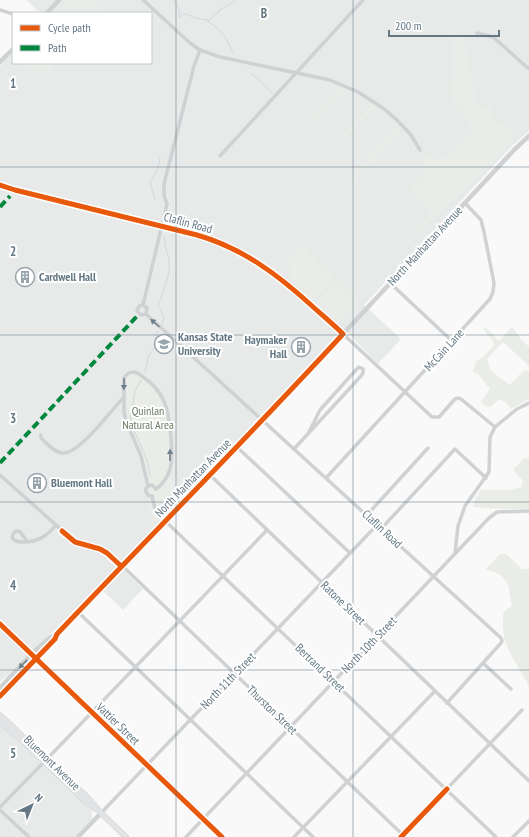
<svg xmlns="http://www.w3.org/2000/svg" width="529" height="837" viewBox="0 0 529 837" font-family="'PT Sans Narrow',sans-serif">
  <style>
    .built { fill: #e8eaea }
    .green { fill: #e9ece7 }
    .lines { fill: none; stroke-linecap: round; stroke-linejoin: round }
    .stream { stroke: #d0d9dc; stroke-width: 1 }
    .secondary-casing { stroke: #d5d6d7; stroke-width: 6 }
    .minor { stroke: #cfd1d2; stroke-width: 3.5 }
    .tertiary { stroke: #cfd1d2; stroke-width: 4.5 }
    .secondary { stroke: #e2e3e4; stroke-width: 5 }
    .quiet { stroke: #00873e; stroke-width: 4; stroke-dasharray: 8 4; stroke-linecap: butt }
    .cycleway-casing { stroke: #fff; stroke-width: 8 }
    .cycleway { stroke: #e8590c; stroke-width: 5 }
    .oneway { fill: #6e818c }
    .grid { fill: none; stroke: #637884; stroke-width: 1; stroke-opacity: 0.55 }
    .labels { text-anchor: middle; stroke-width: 4; stroke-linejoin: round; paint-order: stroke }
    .street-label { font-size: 12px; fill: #637884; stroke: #fff }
    .poi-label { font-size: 12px; font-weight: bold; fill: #637884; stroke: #fff; text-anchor: start }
    .park-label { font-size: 12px; fill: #697b63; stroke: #fff }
    .grid-label { font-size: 13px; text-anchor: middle; font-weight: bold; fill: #637884; stroke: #fff; stroke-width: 4; stroke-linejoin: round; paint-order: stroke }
  </style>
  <rect width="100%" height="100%" fill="#f9f9f9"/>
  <g class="built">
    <polygon points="26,0 529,0 529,131 513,145 364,305 401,339 378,364 343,328 263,414 118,565 143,589 123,610 98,586 58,627 0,682 0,66 13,52 13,63 151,63 151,13 40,13"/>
    <polygon points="0,725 17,739 92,811 92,819 75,837 0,837"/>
  </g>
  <g class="green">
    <polygon points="67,0 91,0 99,8 95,13 55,13"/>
    <path d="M454,35L464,36L469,68L475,90V101L478,106L484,107L490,105L492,106L491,117L515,132V138L472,183L449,203L440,214L437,213L428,223L427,222L424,229L422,228L416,234L414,229L419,223H423L432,213L426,207L427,205L423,202L422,203L409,190L428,169L420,161L423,155L427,153C431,156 434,159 439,159C447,158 468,140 471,132C470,119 461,110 452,101Z"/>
    <polygon points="24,63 48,63 47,64 51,68 53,66 54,67 47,75 43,71 38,76"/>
    <polygon points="315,80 329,84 347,91 345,94 343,93 302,134 297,140 298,142 295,138 294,139 291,137 294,138 338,92 334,88 316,83"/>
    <polygon points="350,92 373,105 392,121 390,121 376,110 373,109 326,157 328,159 327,160 319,155 323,156 370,106 351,95"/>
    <polygon points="395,124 416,150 414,150 403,135 399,134 360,175 355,179 354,181 355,184 354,185 347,174 350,175 395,128 394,126"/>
    <polygon points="301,245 336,277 314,301 289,278 291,269 288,263 289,256 298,246"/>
    <polygon points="337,279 358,300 356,306 349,311 340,322 338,323 316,303"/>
    <path d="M485,327L499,341L512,327L520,338L529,347V366L503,342L487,359L491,371L510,385L522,372L527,370L529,372V399L511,409L506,402L499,399L490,407L485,406L481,401L490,389L479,375L473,372L476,361C484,358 488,351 494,345L493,341L483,328Z"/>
    <path d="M136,375C180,402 164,437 171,480L174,487L182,495L156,521L152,517L149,506L145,466L128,422L127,413V381L131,376Z"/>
    <path d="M529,458V509H504L473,507L475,499L481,490C494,489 509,492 521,487L523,481L513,470L523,459Z"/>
    <path d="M500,554H506L522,569H529V687C520,665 502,650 503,624C503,614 502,611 512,606L508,584L501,575L486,569Z"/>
  </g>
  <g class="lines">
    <g class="stream">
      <polyline points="173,0 179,8 179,17"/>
      <path d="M179,17L183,14H187C193,18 202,20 210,20L215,14L219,12V10C224,8 232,3 236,0"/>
      <polyline points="206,20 216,27 224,35 233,52"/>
      <polyline points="251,73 273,93"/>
      <polyline points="155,199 150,183 158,168 160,158"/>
      <path d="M162,325L164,317L158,304C161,300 161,297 163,292C169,275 172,266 166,248C165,245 165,240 164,236"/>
      <polyline points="145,373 148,357 156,345 156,335 158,331"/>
      <polyline points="141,380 135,391 130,421 147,460 150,476"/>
    </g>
    <g class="secondary-casing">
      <g id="secondary">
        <polyline points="0,715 89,799 101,813 126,837"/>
        <polyline points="0,722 25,743 86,802 95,809"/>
      </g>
    </g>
    <g class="minor">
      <polyline points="143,0 190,43 200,50 220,57 330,80 358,92 383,108 397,120 411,135 420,150"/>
      <polyline points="0,10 13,14"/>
      <polyline points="477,33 493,37 529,69"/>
      <polyline points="220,156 363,0"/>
      <polyline points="390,283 452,341"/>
      <polyline points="143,305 167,204 164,195 164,184 194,66 200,50"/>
      <polyline points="143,305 139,306 137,311 141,315 146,314"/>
      <polyline points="143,305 147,308 146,314"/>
      <polyline points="146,314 501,638 502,641 501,643 447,703"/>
      <polyline points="343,334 432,417 439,417 455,399 458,398 461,399 495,427"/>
      <path d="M41,435V438C47,444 54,452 62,453C79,455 112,409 124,397"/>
      <polyline points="237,447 350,553"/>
      <polyline points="294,449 361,376 363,373 363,369 359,367 355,371 320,410 308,434"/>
      <polyline points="0,475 75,542 100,549 110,554 405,837"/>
      <polyline points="210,475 529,781"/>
      <polyline points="326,478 490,299 493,292 494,283 484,232 481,220 465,203"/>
      <path d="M148,486L141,456L126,421L124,412V378C129,370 135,371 142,376C152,383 159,390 164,401C170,415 174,455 170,469C168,477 162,485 156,489"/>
      <path d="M148,486C145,489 145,492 148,495L152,496"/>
      <polyline points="148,486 152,485 156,489"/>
      <polyline points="152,496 155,509 161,517 496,837"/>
      <polyline points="367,515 428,448"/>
      <polyline points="381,529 455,449 486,478"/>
      <path d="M28,542L20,532L16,531L13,534L12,538C16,542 19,542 24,542C38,542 47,536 56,525"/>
      <polyline points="455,553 458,526 465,506 489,472 490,437 495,427 517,409 529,403"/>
      <polyline points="78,612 313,837"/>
      <polyline points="0,624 222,837"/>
      <polyline points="483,663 511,689"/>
      <polyline points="47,759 267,530"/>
      <polyline points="0,807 44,762"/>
      <polyline points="0,810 29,837"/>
      <polyline points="101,813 377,525"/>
      <polyline points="186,837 489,518 497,512 529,511"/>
      <polyline points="294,837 435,691"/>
      <polyline points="401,837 522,710"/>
      <polyline points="513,837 529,821"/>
    </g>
    <g class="tertiary">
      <polyline points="47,13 59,0"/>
      <polyline points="0,62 13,49"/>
      <path d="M0,185L15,190L197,235C242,248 277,274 311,305C322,315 333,324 343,334"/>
      <path d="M0,688C11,676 44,638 57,634"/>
      <polyline points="0,696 125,562 263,420 515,149 529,136"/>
      <polyline points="78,837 101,813"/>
    </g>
    <use href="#secondary" class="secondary"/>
    <g class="quiet">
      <polyline points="0,207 10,196"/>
      <polyline points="0,463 139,314"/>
    </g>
    <g class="cycleway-casing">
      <g id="cycleway">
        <path d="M0,185L15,190L197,235C242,248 277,274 311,305C322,315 333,324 343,334C249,436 152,534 57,634L55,639L0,696"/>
        <polyline points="62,531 75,542 100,549 107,553 121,566"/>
        <polyline points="0,624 222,837"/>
        <polyline points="401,837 447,789"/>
      </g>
    </g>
    <use href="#cycleway" class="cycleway"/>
  </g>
  <defs><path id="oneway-solid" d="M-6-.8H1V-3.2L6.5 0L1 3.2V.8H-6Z"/></defs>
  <g class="oneway">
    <use href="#oneway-solid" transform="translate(155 323) rotate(-138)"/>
    <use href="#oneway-solid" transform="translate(124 384) rotate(92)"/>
    <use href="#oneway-solid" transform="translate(170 455) rotate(-89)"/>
    <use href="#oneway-solid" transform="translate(23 664) rotate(134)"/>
  </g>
  <path class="grid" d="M176,0V837M353,0V837M0,167H529M0,335H529M0,502H529M0,670H529"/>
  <defs>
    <g id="building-ring" transform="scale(1)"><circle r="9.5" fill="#fff" stroke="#98a5ad" stroke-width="1.5"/><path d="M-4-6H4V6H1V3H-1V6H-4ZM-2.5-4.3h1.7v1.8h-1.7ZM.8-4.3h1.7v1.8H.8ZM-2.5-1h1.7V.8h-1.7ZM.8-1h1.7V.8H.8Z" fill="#98a5ad"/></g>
    <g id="university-ring" transform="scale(1)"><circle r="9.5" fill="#fff" stroke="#98a5ad" stroke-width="1.5"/><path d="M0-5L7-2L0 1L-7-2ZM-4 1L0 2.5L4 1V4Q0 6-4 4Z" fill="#98a5ad"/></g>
  </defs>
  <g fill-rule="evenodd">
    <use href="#building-ring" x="25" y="277"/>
    <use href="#university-ring" x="164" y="344"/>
    <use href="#building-ring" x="301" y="347"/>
    <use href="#building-ring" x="37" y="483"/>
  </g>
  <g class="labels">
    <g class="street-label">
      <text transform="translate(188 223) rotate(15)" y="4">Claflin Road</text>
      <text transform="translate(425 246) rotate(-47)" y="4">North Manhattan Avenue</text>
      <text transform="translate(444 350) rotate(-48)" y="4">McCain Lane</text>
      <text transform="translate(193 478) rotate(-46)" y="4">North Manhattan Avenue</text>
      <text transform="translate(382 529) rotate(43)" y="4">Claflin Road</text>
      <text transform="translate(343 603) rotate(44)" y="4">Ratone Street</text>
      <text transform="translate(369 645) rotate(-46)" y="4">North 10th Street</text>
      <text transform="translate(320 668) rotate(44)" y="4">Bertrand Street</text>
      <text transform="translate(228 681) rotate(-46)" y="4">North 11th Street</text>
      <text transform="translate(272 710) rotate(44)" y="4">Thurston Street</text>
      <text transform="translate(118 724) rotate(44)" y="4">Vattier Street</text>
      <text transform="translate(52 763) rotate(44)" y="4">Bluemont Avenue</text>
    </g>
    <g class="poi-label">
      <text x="39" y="281">Cardwell Hall</text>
      <text x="178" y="341">Kansas State<tspan x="178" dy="14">University</tspan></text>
      <text x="287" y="344" text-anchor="end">Haymaker<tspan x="287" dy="14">Hall</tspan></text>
      <text x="51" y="487">Bluemont Hall</text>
    </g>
    <g class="park-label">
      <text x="148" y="415">Quinlan<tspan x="148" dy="14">Natural Area</tspan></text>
    </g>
  </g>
  <g class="grid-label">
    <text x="264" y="18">B</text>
    <text x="13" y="88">1</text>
    <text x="13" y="256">2</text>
    <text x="13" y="423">3</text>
    <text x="13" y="590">4</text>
    <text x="13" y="758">5</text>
  </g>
  <rect x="12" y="12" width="140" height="52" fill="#ffffff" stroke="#c1c9ce"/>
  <rect x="20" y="25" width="20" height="6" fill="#e8590c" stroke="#c1c9ce"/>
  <text x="48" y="32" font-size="12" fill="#637884">Cycle path</text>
  <rect x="20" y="45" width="20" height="6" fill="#00873e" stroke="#c1c9ce"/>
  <text x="48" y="52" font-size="12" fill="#637884">Path</text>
  <g transform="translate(32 805) rotate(43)" stroke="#ffffff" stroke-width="3" paint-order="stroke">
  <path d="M0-3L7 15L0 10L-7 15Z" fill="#637884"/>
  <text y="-6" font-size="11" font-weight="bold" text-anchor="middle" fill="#637884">N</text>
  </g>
  <path d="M389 30v6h110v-6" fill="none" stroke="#637884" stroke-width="2"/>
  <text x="395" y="30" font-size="12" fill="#637884" stroke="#ffffff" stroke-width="3" paint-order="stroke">200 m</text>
</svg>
